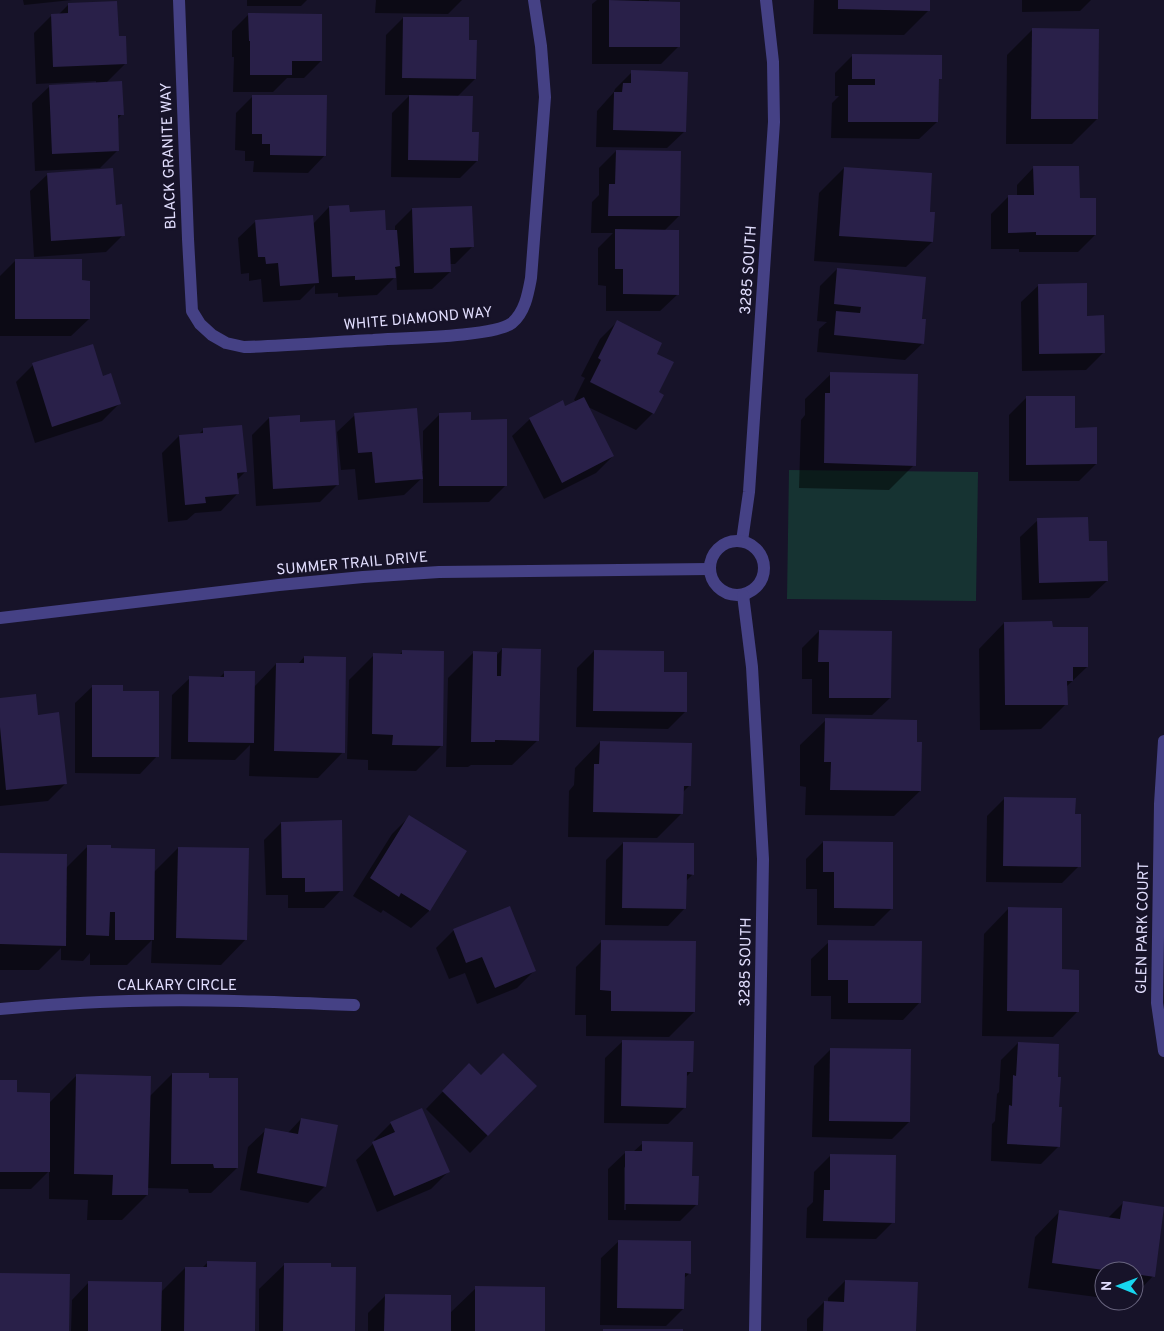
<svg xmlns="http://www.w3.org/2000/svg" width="1164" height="1331" viewBox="0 0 1164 1331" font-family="Overpass,sans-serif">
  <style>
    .green { fill: #163332 }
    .shadow { fill: #0007; fill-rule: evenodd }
    .building { fill: #292049 }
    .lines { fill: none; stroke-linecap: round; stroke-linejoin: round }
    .street { stroke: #454185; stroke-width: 12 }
    .labels { text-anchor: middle; stroke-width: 4.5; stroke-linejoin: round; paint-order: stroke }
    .street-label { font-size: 15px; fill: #e1ddfd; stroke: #171329 }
  </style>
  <rect width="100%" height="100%" fill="#171329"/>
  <polygon class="green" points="789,470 978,472 976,601 787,599"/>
  <g class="shadow">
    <polygon points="23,0 72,0 24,5"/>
    <polygon points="247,0 307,0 301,6 247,6"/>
    <polygon points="376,0 462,0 448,14 375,13"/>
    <polygon points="597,0 649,0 649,3 678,47 661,64 592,64 592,4"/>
    <polygon points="814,0 929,0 929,10 904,35 813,34"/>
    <polygon points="1022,0 1091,0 1080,11 1022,12"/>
    <polygon points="68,5 118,37 126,63 106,83 122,114 117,120 118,150 100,168 35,171 32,103 50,86 96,84 96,81 36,84 34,33 52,15 58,15"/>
    <polygon points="249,14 321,61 304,78 287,78 273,92 233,92 234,57 232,57 232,31"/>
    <polygon points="403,18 468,41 475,79 457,97 471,133 477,161 460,178 391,177 392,113 410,95 385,95 386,35"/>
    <polygon points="1033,29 1097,119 1072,144 1006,144 1007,55"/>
    <polygon points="852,56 941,78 937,81 937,122 919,139 831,138 832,103 839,96 835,96 835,73"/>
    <polygon points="632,72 685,131 667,148 596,147 597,111 614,92 615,89"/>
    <polygon points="253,96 325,155 308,173 253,172 254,161 245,161 245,151 235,150 236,113"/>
    <polygon points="616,151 679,216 664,231 678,294 660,311 606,311 606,286 598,285 598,248 613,233 591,233 592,202 599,195 599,168"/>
    <polygon points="1034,167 1078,200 1095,235 1078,252 1019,252 1019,249 991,249 991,214 1008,197 1017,197 1017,185"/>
    <polygon points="844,168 928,213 932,242 906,267 814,261 819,193"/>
    <polygon points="48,174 114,206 123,235 106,252 34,257 30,191"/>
    <polygon points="329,207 349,213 385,232 395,231 395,226 412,209 473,246 455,264 449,264 450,272 432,289 397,290 396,268 394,270 394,278 377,295 338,297 338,293 315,294 315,285 300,300 263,302 261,279 249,281 249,273 241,274 238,238 256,221 313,224"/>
    <polygon points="16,260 81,282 89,319 71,336 0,336 0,276"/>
    <polygon points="837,269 921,320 923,343 905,360 817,352 819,329 827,322 817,321 820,286"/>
    <polygon points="1039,285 1086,317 1103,353 1086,370 1022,371 1021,302"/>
    <polygon points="617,322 656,354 657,393 653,413 636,430 588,407 613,456 596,473 544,499 512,436 530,419 577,402 574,400 585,378 581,376 600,339"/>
    <polygon points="33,365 102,377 120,403 102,421 35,443 16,382"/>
    <polygon points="831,374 914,465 889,490 799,488 801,420 805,415 805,399"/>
    <polygon points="1026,398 1074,429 1096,464 1079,481 1009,481 1009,415"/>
    <polygon points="440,414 470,421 506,485 489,502 423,503 423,477 404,495 358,500 355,469 341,470 337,432 355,415 421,471 423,471 423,431"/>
    <polygon points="269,418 299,423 338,484 320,502 256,506 252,435"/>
    <polygon points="204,429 246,471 237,480 238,493 221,511 195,513 187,520 168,522 162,453 179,436 199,434"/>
    <polygon points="1038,520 1087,543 1107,581 1089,598 1022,600 1020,537"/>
    <polygon points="1004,623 1052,628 1087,667 1066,687 1066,704 1041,729 980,730 979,649"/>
    <polygon points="819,631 890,698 872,715 812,714 812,679 802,679 802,648"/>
    <polygon points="502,649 538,740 512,765 471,765 468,767 446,767 448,678 473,653 496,656"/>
    <polygon points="403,651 441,746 416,771 368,770 368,760 347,759 349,680 374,655 399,655"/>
    <polygon points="594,651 663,673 685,712 668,729 576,727 577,668"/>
    <polygon points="304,657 343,752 318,778 249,776 250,745 235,760 171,759 172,695 190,678 219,678 225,672 254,687 276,664 298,664"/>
    <polygon points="93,686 122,693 157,756 140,774 75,773 75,703"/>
    <polygon points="0,699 37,716 65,784 48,801 0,806"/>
    <polygon points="826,720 916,743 920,791 894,816 805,815 806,787 800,786 800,745"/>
    <polygon points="600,742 690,785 682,793 682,813 657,838 568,837 569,791 574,785 575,768"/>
    <polygon points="1004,799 1074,816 1079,866 1062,883 986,882 987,816"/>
    <polygon points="410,816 465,852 429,911 411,928 383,910 381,913 353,896 392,834"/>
    <polygon points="281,823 341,890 324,908 288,908 288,895 266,895 264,840"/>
    <polygon points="823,842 892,908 874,926 817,925 817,889 806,889 806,859"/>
    <polygon points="623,843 693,874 686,881 685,908 668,926 605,925 606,860"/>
    <polygon points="88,846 110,849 153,873 178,848 246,939 221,965 151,963 152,940 127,965 90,965 90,953 83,961 61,960 61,948 39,970 0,970 0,854 66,868"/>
    <polygon points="1009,908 1061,971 1078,1011 1053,1037 982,1036 984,934"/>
    <polygon points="454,930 534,971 517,988 477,1004 465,973 449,979 436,948"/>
    <polygon points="602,941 694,1012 669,1037 586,1036 586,1015 575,1015 576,967"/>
    <polygon points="829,942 920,1002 903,1020 831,1019 831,996 811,996 811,959"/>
    <polygon points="623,1041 692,1071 686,1077 685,1107 668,1124 604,1123 605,1058"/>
    <polygon points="1018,1043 1058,1108 1059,1146 1041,1164 991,1161 992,1124 995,1121 997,1094 999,1092 1001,1060"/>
    <polygon points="831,1049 909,1122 892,1139 812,1137 814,1066"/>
    <polygon points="172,1074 207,1079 237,1168 211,1193 189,1193 188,1189 147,1188 147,1195 122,1220 87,1220 88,1200 49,1199 49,1171 31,1189 0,1189 0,1081 16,1093 49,1103 76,1076 149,1097"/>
    <polygon points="481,1076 536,1086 470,1153 426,1109 452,1082"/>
    <polygon points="301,1119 325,1186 308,1203 240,1190 248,1147 266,1130 287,1134"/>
    <polygon points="391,1123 448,1172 431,1189 377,1212 356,1160 375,1142 374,1140"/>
    <path d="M643,1143L697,1204L680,1221L608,1220V1169L626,1152H633ZM626,1165V1210H624V1168Z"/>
    <polygon points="831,1155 893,1222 876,1239 806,1238 807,1208 813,1202 814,1172"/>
    <polygon points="1124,1202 1153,1276 1134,1296 1134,1271 1104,1271 1104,1298 1028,1288 1035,1237 1060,1211 1108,1218"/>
    <polygon points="619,1241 690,1273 683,1279 683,1309 666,1326 600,1325 601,1258"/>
    <polygon points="207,1263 254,1331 71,1331 72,1300 89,1282 160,1293 185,1268 202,1268"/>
    <polygon points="285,1264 330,1268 354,1331 259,1331 259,1289"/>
    <polygon points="845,1281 915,1331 807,1331 807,1319 824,1302 828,1302 828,1298"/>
    <polygon points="476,1288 544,1331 368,1331 368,1313 385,1296 450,1313"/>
  </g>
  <g class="building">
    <polygon points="609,0 680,2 680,47 609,47"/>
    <polygon points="838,0 930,0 930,11 838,9"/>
    <polygon points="117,1 119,36 126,36 127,64 53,67 51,14 68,13 68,3"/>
    <polygon points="248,13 322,14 322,61 292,61 292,75 250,75 250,41 249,41"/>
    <polygon points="403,17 469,17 469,40 477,40 476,79 402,78"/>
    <polygon points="1032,28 1099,29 1098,119 1031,119"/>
    <polygon points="852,54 942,55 942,79 939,79 938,122 848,122 848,85 875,85 875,79 852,79"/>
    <polygon points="631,70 688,72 686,132 613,130 614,92 622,92 623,83 631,83"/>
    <polygon points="122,81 124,115 118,115 119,151 52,154 49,85"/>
    <polygon points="252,95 327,95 326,156 270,155 270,144 262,144 262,134 252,134"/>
    <polygon points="409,95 473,96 472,132 479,132 478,161 408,160"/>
    <polygon points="616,150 681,151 680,216 608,216 609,184 615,184"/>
    <polygon points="1033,166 1079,166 1080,198 1096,198 1096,235 1036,235 1036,232 1008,233 1008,195 1034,195"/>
    <polygon points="844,167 932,173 930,212 935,212 933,242 839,236"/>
    <polygon points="113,168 116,205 122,204 125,236 51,241 47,173"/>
    <polygon points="349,205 350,212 385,210 386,230 397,230 400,266 395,267 396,278 355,280 355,276 332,277 329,206"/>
    <polygon points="472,206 474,247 450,248 451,272 414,273 412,208"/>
    <polygon points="313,215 319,283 280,286 278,263 266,264 265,257 258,257 255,220"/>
    <polygon points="615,229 679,230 679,295 623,294 623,269 615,269"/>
    <polygon points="15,259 82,259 82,280 90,281 90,319 15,319"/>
    <polygon points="837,268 926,277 922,319 926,319 924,344 834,335 836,311 860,313 861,307 834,304"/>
    <polygon points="1087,283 1087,316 1104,315 1105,353 1039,354 1038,284"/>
    <polygon points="617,320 662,343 657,354 674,362 659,392 664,395 654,414 590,382 601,360 598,358"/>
    <polygon points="93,344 103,376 111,373 121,404 52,427 32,363"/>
    <polygon points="830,372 918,374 916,466 824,463 825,393 830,393"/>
    <polygon points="1026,396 1075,396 1075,428 1097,427 1097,464 1026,465"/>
    <polygon points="584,397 614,456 562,483 529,418 563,400 565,406"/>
    <polygon points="417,408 423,479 375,483 372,452 358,453 354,413"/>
    <polygon points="471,412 471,420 507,419 507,486 439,486 439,413"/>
    <polygon points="300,415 300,422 335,420 339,485 273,489 269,417"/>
    <polygon points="242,425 247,472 237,473 239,494 205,497 206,503 185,505 179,435 203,433 203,428"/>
    <polygon points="1088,517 1089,541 1107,541 1108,581 1039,583 1037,518"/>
    <polygon points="1052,621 1053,627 1088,627 1088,667 1073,667 1073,681 1067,681 1068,705 1005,705 1004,622"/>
    <polygon points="819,630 892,631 891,698 829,698 829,662 818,662"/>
    <polygon points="502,648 541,649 539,741 495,740 495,742 471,742 473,651 497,652 497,676 501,676"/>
    <polygon points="402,650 444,651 443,746 392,745 393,735 372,734 373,653 402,654"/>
    <polygon points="594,650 664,651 664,672 687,672 687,712 593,711"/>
    <polygon points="304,656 346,657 345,753 274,751 276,663 304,663"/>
    <polygon points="224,671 255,671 254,743 188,742 189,676 224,677"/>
    <polygon points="92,685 123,685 123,691 159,691 159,757 92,757"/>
    <polygon points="36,694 38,715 59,712 67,784 6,790 0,727 0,698"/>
    <polygon points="825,718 917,720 917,742 922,742 921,791 830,790 831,762 824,762"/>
    <polygon points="600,741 692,743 691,786 684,786 683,814 593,812 594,764 599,764"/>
    <polygon points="1004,797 1076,798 1075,814 1081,814 1081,867 1003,866"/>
    <polygon points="409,815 467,851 430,911 401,893 399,897 370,878"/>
    <polygon points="342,820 343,891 305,892 305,878 282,878 281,822"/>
    <polygon points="823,841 893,842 893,909 834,908 834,872 823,872"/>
    <polygon points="623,842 694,843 694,875 687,874 686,909 622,908"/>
    <polygon points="87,845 111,845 111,848 155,849 154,940 115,940 115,912 110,912 109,936 86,935"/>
    <polygon points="178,847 249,848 247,940 176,938"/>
    <polygon points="0,853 67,854 66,946 0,944"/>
    <polygon points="510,906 536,971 495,988 482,957 466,963 453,929"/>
    <polygon points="1008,907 1062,908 1062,969 1079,970 1079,1012 1007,1011"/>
    <polygon points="601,940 696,941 695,1012 611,1011 611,991 600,990"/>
    <polygon points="828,940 922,941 921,1003 848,1003 848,980 828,980"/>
    <polygon points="622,1040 694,1041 693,1072 687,1072 686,1108 621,1106"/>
    <polygon points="1018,1042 1059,1044 1058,1077 1061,1077 1059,1107 1062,1107 1060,1147 1007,1144 1009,1105 1012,1106 1013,1075 1016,1076"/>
    <polygon points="830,1048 911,1049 910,1122 829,1121"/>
    <polygon points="503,1053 537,1086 488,1136 442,1091 469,1063 481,1075"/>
    <polygon points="172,1073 209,1073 209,1078 238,1078 238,1168 214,1168 213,1164 171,1164"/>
    <polygon points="76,1074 151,1076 148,1195 112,1195 113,1175 74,1174"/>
    <polygon points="0,1080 17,1080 17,1092 50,1093 50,1172 0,1172"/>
    <polygon points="422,1108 450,1172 394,1196 372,1142 395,1132 390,1122"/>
    <polygon points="301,1118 338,1125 326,1187 257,1173 265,1128 298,1134"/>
    <polygon points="642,1141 693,1142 692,1176 699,1176 698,1205 625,1204 625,1151 642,1151"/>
    <polygon points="830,1154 896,1155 895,1223 823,1221 824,1190 830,1190"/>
    <polygon points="1123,1201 1164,1207 1155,1277 1134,1274 1134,1271 1111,1271 1052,1263 1059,1210 1120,1219"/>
    <polygon points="618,1240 691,1241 691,1274 685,1273 684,1309 617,1308"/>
    <polygon points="207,1261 256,1262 255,1331 184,1331 185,1267 207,1267"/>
    <polygon points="284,1263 331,1263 331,1267 356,1267 355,1331 283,1331"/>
    <polygon points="0,1273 70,1274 69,1331 0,1331"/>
    <polygon points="845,1280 918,1282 916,1331 823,1331 824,1301 844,1302"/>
    <polygon points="88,1281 162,1282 161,1331 88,1331"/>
    <polygon points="475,1286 545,1287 545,1331 475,1331"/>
    <polygon points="385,1294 451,1295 451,1331 384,1331"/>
    <rect x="603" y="1329" width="80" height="2"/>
  </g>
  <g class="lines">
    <g class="street">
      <path d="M179,0L188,239L192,311L200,324L212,335L226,343L244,347C287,346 330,342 373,340C400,338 494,337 512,323C525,312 528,294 531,278L545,97L541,46L534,0"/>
      <polyline points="742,541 749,492 774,122 773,62 766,0"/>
      <circle cx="737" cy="568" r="27"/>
      <polyline points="743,595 752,667 763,859 755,1331"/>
      <polyline points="0,618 279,585 363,577 439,572 709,569"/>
      <polyline points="1164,741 1160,804 1157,1003 1164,1051"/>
      <path d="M0,1009C43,1005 86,1002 129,1001C204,999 279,1002 354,1005"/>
    </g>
  </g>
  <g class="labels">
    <g class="street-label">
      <text transform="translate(168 156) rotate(-92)" y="5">BLACK GRANITE WAY</text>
      <text transform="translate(748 270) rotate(-86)" y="5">3285 SOUTH</text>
      <text transform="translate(418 318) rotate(-5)" y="5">WHITE DIAMOND WAY</text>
      <text transform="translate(352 563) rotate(-5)" y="5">SUMMER TRAIL DRIVE</text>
      <text transform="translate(1142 928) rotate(-89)" y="5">GLEN PARK COURT</text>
      <text transform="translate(745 962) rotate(-89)" y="5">3285 SOUTH</text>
      <text x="177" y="990">CALKARY CIRCLE</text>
    </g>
  </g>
  <g transform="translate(1119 1286) rotate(271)"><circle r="24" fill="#171329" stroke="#68647e"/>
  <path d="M0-4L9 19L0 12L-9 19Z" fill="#17d6ef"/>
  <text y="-8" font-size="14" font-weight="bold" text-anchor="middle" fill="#e1ddfd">N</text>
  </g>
</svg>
